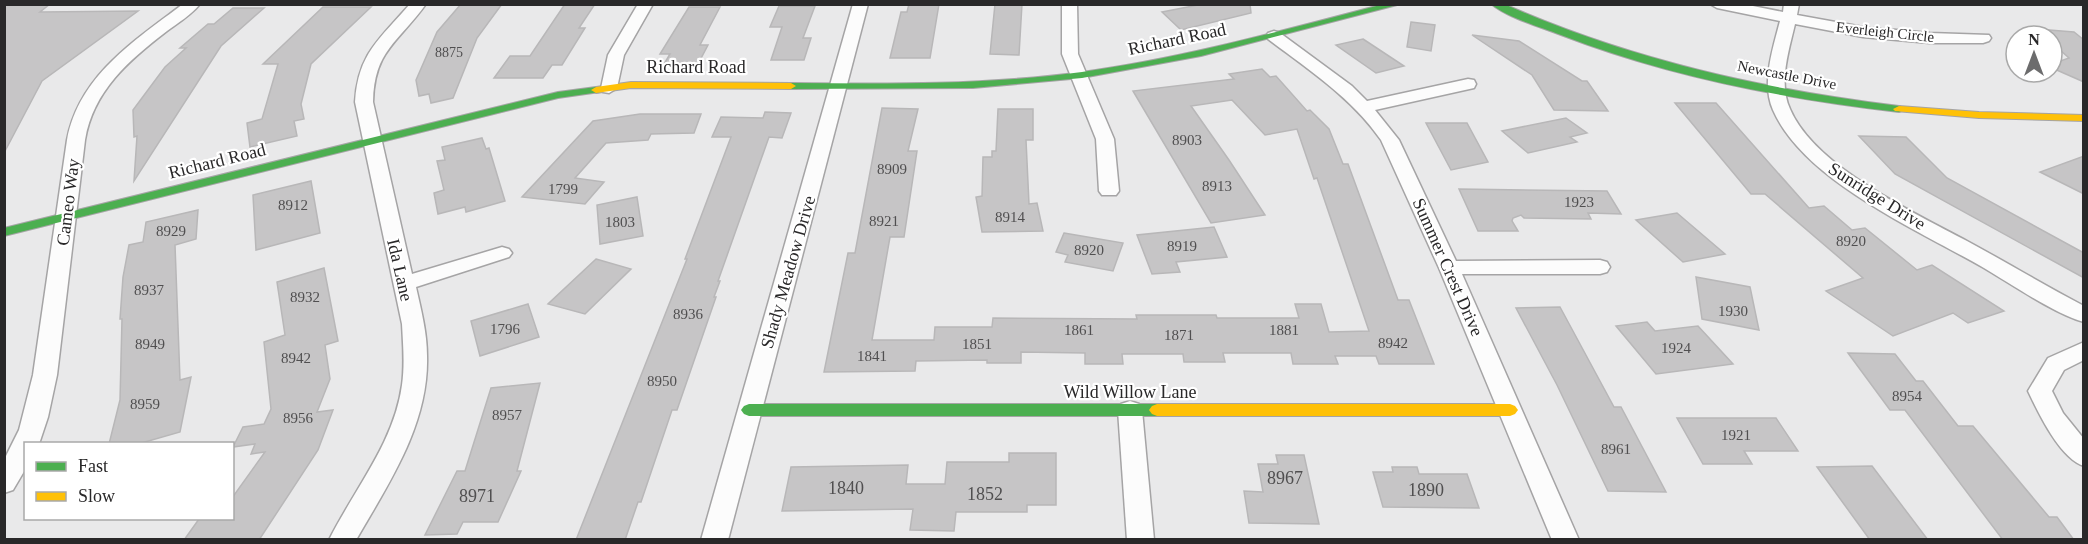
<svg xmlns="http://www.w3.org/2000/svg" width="2088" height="544" viewBox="0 0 2088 544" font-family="Georgia,serif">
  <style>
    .building { fill: #c6c5c6; stroke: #b8b7b8; stroke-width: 1.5 }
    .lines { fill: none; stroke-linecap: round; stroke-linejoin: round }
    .street-casing { stroke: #a5a4a5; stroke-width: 3 }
    .fast-casing { stroke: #a5a4a5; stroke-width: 2 }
    .slow-casing { stroke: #a5a4a5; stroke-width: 2 }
    .street { fill: #fcfcfc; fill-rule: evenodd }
    .fast { fill: #4caf50; fill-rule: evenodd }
    .slow { fill: #ffc107; fill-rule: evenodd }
    .labels { text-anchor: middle; stroke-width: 4.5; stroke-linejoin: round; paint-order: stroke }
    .far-number-label { font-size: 14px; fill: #504f50 }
    .far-street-label { font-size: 15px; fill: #292829; stroke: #fff }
    .number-label { font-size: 15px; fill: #504f50 }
    .street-label { font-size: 18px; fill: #292829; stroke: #fff }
    .near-number-label { font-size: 18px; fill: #504f50 }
  </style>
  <rect width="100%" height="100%" fill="#e9e9ea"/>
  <g class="building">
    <polygon points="4,4 50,4 40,12 138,11 42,81 4,153"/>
    <polygon points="461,4 502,4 477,38 453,98 431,103 429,94 419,96 416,80 437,32"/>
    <polygon points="565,4 595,4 579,28 585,28 562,65 552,65 543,78 494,78 510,56 530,56"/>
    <polygon points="909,4 939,4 930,58 890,58 901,12 907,12"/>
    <polygon points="995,4 1022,4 1019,55 990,54"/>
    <polygon points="1203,4 1250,4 1251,13 1181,30 1162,12"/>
    <polygon points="779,6 815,6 803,38 811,38 804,60 771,60 782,27 770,27"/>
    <polygon points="323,7 371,7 311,64 301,104 304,119 294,121 297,136 250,147 247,123 262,119 278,64 263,64"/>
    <polygon points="689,7 720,7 700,45 708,45 698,64 664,64 670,54 660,54"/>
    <polygon points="233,8 264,8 221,46 134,181 137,136 134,137 133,110 165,67 186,48 180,48 208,24 214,24"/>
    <polygon points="1411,22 1435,25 1431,51 1407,47"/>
    <polygon points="2037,29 2074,32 2084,40 2084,82 2052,68 2052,64 2069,58 2052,43 2052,36 2044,36"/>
    <polygon points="1472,35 1519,41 1582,81 1587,81 1608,111 1554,110 1532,75"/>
    <polygon points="1363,39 1404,66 1376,73 1336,45"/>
    <polygon points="1262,69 1270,77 1276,76 1307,111 1310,110 1329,129 1343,164 1348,164 1398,300 1409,300 1434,364 1379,364 1376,356 1335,356 1338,364 1293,364 1291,353 1223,353 1225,362 1184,362 1183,354 1122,354 1123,364 1085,364 1085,353 1021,352 1021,363 987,363 987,360 916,361 915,371 824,372 848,253 855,253 882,108 918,109 908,151 917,151 904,237 890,237 872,340 934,340 935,327 992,327 993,318 1137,319 1136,315 1216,315 1217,318 1299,318 1295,304 1321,304 1329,332 1369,331 1317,178 1314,179 1297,129 1265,135 1232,100 1191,106 1229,160 1265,215 1211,223 1133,91 1234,79 1229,74"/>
    <polygon points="1675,103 1716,103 1809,208 1824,206 1852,230 1865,228 1917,270 1932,265 2004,311 1968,323 1953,313 1893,336 1826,291 1863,278 1765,194 1751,194"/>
    <polygon points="998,109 1033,109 1033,140 1026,140 1029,204 1037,203 1043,231 982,232 976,197 982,196 983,157 992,157 992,151 996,151"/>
    <polygon points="765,112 791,113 782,138 769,137 718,281 720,281 714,297 716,297 677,410 672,410 641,502 638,502 625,540 576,540 687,259 685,259 731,137 712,137 721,117 763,118"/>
    <polygon points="640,114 701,114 694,133 651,134 648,140 606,143 575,178 604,182 585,204 522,197 593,121"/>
    <polygon points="1566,118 1587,133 1570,137 1577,142 1528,153 1502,131"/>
    <polygon points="1426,123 1467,123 1488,162 1451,170"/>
    <polygon points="1859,136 1906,137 1947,178 2084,253 2084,278 1895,174"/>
    <polygon points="482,138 486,149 489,148 505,201 466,212 465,207 438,214 434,193 444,190 437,161 445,160 442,147"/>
    <polygon points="2084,156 2084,194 2040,172"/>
    <polygon points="311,181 320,233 256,250 253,195"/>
    <polygon points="1459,189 1607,191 1621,214 1588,213 1591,219 1524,218 1521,215 1513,218 1512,221 1518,231 1478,231"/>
    <polygon points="637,197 643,236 600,244 597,205"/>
    <polygon points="198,210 196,239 175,245 180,380 191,377 180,432 138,444 109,444 120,400 122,319 120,319 123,277 129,245 143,242 146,222"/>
    <polygon points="1677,213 1725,254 1683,262 1636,220"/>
    <polygon points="1214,227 1227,257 1176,262 1180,272 1152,274 1137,235"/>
    <polygon points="1064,233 1123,243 1113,271 1065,262 1068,255 1056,252"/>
    <polygon points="596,259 631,269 585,314 548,304"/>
    <polygon points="324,268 338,341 325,345 330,379 317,412 333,410 318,450 259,540 184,540 199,519 232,519 232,498 265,452 251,454 255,444 233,447 243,427 264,424 271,409 264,342 285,335 277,282"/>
    <polygon points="1696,277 1750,287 1759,330 1702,319"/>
    <polygon points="528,304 539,337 480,356 471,321"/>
    <polygon points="1560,307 1614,407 1621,407 1666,492 1608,491 1557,385 1516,308"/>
    <polygon points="1647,322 1655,331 1698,326 1733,364 1656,374 1616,326"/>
    <polygon points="1848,353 1895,354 1916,381 1923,381 1958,426 1973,426 2049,517 2057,517 2074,540 2003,540 1905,410 1890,410"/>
    <polygon points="540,383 517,471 521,471 498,522 463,522 457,534 425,535 457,471 465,471 491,388"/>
    <polygon points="1677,418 1776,418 1798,451 1744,451 1752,464 1703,464"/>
    <polygon points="1009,453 1056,453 1056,505 1027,505 1027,512 956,512 954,531 910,530 913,509 782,511 791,467 908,465 906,484 945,484 947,462 1009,462"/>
    <polygon points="1276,455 1304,455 1319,524 1249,523 1244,491 1263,492 1258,464 1278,464"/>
    <polygon points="1872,466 1928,540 1870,540 1817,467"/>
    <polygon points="1392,467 1417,467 1419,474 1467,474 1479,508 1383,507 1373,472 1393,472"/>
  </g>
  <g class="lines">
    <g class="street-casing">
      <g id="street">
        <path d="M183,4H200C191,15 178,23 167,31C129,60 93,91 85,140L57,375L48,417L39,444H26V468L13,490L4,493V460L19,430L33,375L67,140C79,76 134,41 183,4Z"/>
        <path d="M410,4H426C398,43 374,50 373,102L412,274L502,247L509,249L512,253L509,257L416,287C421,310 427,332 427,356C429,424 389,483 356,540H329C355,488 394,443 402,385C405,364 403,344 402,324L355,102C358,53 380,39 410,4Z"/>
        <polygon points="638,4 653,4 624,55 617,88 609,93 603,92 601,88 608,55"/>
        <polygon points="853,4 868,4 728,540 701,540"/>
        <polygon points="1062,4 1077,4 1078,54 1114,139 1119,191 1116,195 1102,195 1099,191 1096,139 1062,54"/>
        <path d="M1710,4H1743L1783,12L1784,4H1799L1797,15L1863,27L1930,33L1989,35L1991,38L1989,41L1983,43H1930L1863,37L1795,24C1789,50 1778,83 1790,109C1815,167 1913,212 1967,241C2006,262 2044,285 2084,306V322C2055,314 2011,284 1984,268C1918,230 1804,181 1773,110C1761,83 1773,48 1780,21L1717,8Z"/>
        <path d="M1274,31L1280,33L1352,86L1367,101L1468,79L1474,80L1476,84L1474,88L1375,110L1399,140L1456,261L1600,260L1607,262L1610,267L1607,272L1600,274H1462L1579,540H1552L1439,268L1381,140C1352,98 1309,70 1268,39L1266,36L1268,33Z"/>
        <path d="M2084,342V360L2064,370L2052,391L2063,413L2084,439V466C2060,459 2038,412 2028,391L2048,358Z"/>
        <polygon points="1130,401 1139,404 1142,410 1154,540 1127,540 1118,410 1121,404"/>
      </g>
    </g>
    <g class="fast-casing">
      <g id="fast">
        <path d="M1384,4H1401L1201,56L1082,78L973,88L791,89L786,86L791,83C888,84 986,85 1082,72C1184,58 1284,30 1384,4Z"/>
        <path d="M1491,4H1504C1631,60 1762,89 1899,106L1905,109L1899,112C1784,99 1670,77 1561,35C1540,27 1508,18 1491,4Z"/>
        <polygon points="596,87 601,90 600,92 558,98 4,236 4,228 558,92"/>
        <polygon points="749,404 1157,404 1162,406 1165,410 1162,414 1157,416 749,416 744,414 741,410 744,406"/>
      </g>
    </g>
    <g class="slow-casing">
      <g id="slow">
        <polygon points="631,82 791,83 796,86 791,89 631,88 596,93 591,90 596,87"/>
        <polygon points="1899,106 1979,112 2084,115 2084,121 1979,118 1895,111 1893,109"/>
        <polygon points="1157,404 1510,404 1515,406 1518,410 1515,414 1510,416 1157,416 1152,414 1149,410 1152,406"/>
      </g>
    </g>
    <use href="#street" class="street"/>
    <use href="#fast" class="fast"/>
    <use href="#slow" class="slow"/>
  </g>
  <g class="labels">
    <g class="far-number-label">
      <text x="449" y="57">8875</text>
    </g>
    <g class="far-street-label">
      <text transform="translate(1885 32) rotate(6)" y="5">Everleigh Circle</text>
      <text transform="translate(1787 75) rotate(11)" y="5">Newcastle Drive</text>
    </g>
    <g class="number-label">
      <text x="1187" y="145">8903</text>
      <text x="892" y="174">8909</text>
      <text x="1217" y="191">8913</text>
      <text x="563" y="194">1799</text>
      <text x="1579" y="207">1923</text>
      <text x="293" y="210">8912</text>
      <text x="1010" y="222">8914</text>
      <text x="884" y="226">8921</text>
      <text x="620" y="227">1803</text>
      <text x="171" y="236">8929</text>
      <text x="1851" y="246">8920</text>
      <text x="1182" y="251">8919</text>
      <text x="1089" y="255">8920</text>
      <text x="149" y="295">8937</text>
      <text x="305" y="302">8932</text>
      <text x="1733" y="316">1930</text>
      <text x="688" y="319">8936</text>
      <text x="505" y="334">1796</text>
      <text x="1079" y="335">1861</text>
      <text x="1284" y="335">1881</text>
      <text x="1179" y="340">1871</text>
      <text x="1393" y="348">8942</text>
      <text x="150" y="349">8949</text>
      <text x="977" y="349">1851</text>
      <text x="1676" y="353">1924</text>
      <text x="872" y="361">1841</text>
      <text x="296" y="363">8942</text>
      <text x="662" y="386">8950</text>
      <text x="1907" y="401">8954</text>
      <text x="145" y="409">8959</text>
      <text x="507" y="420">8957</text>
      <text x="298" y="423">8956</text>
      <text x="1736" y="440">1921</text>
      <text x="1616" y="454">8961</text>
    </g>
    <g class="street-label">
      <text transform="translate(1177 39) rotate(-12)" y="6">Richard Road</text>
      <text x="696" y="73">Richard Road</text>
      <text transform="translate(217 161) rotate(-14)" y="6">Richard Road</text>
      <text transform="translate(1877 196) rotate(32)" y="6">Sunridge Drive</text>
      <text transform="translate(68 202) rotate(-83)" y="6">Cameo Way</text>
      <text transform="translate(1448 267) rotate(66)" y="6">Summer Crest Drive</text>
      <text transform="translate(400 270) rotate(77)" y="6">Ida Lane</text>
      <text transform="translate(788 272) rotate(-74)" y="6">Shady Meadow Drive</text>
      <text x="1130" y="398">Wild Willow Lane</text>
    </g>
    <g class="near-number-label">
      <text x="1285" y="484">8967</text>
      <text x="846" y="494">1840</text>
      <text x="1426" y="496">1890</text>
      <text x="985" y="500">1852</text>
      <text x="477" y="502">8971</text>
    </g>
  </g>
  <rect width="2088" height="544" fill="none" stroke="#292829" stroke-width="12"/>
  <rect x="24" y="442" width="210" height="78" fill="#ffffff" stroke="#a9a9a9" stroke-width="1.5"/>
  <rect x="36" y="462" width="30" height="9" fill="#4caf50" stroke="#a9a9a9" stroke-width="1.5"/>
  <text x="78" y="472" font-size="18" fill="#292829">Fast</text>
  <rect x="36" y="492" width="30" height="9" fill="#ffc107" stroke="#a9a9a9" stroke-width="1.5"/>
  <text x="78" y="502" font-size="18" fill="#292829">Slow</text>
  <g transform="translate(2034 54)"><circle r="28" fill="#ffffff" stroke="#a9a9a9" stroke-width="1.5"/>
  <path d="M0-4.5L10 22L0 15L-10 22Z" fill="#6c6c6d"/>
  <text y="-9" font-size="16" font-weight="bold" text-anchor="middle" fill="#292829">N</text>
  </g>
</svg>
